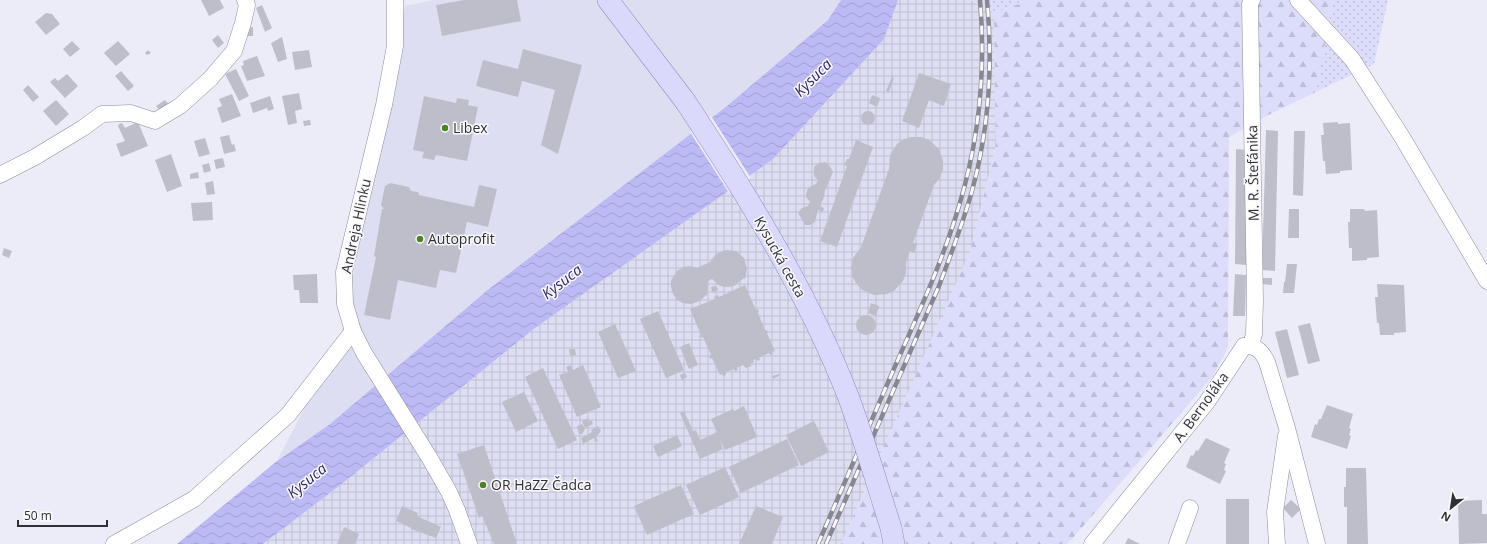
<svg xmlns="http://www.w3.org/2000/svg" width="1487" height="544" viewBox="0 0 1487 544" font-family="'Open Sans',sans-serif">
  <style>
    .built { fill: #dedef3 }
    .industrial { fill: url(#industrial-grid) }
    .grass { fill: url(#grass-dots) }
    .forest { fill: url(#forest-firs) }
    .water { fill: url(#water-waves) }
    .pier { fill: #ececf9 }
    .building { fill: #bebecb }
    .lines { fill: none; stroke-linecap: round; stroke-linejoin: round }
    .minor-casing { stroke: #8c8c99; stroke-width: 17 }
    .major-casing { stroke: #8e8eb5; stroke-width: 22 }
    .minor { stroke: #fff; stroke-width: 16 }
    .major { stroke: #dad9fc; stroke-width: 21 }
    .rail-casing { stroke: #878790; stroke-width: 4.5 }
    .rail { stroke: #fafafd; stroke-width: 3; stroke-dasharray: 9; stroke-linecap: butt }
    .major-bridge-casing { stroke: #8e8eb5; stroke-width: 22; stroke-linecap: butt }
    .major-bridge { stroke: #dad9fc; stroke-width: 21 }
    .poi-dot { fill: #4a8521; stroke: #fafafd; stroke-width: 1.5 }
    .labels { text-anchor: middle; stroke-width: 3; stroke-linejoin: round; paint-order: stroke }
    .poi-label { font-size: 14px; fill: #2f3035; stroke: #fafafd; text-anchor: start }
    .street-label { font-size: 14px; fill: #2f3035; stroke: #fafafd }
    .water-label { font-size: 15px; font-style: italic; fill: #2f2467; stroke: #fafafd }
  </style>
  <defs>
    <pattern id="industrial-grid" width="8" height="8" patternUnits="userSpaceOnUse"><rect width="8" height="8" fill="#dedef3"/><path d="M0 4h8M4 0v8" fill="none" stroke="#bfbfd1"/></pattern>
    <pattern id="grass-dots" width="8" height="8" patternUnits="userSpaceOnUse"><rect width="8" height="8" fill="#dcdcfb"/><path d="M2 2h.1M6 6h.1" fill="none" stroke="#bdbdd8" stroke-width="1.8" stroke-linecap="round"/></pattern>
    <pattern id="forest-firs" width="22" height="20" patternUnits="userSpaceOnUse"><rect width="22" height="20" fill="#dcdcfb"/><path d="M5 1l3.5 6h-7zM16 11l3.5 6h-7z" fill="#bdbdd8"/></pattern>
    <pattern id="water-waves" width="16" height="10" patternUnits="userSpaceOnUse"><rect width="16" height="10" fill="#bbbaf4"/><path d="M0 5q4-4 8 0t8 0" fill="none" stroke="#a1a0d2"/></pattern>
  </defs>
  <rect width="100%" height="100%" fill="#ececf9"/>
  <polygon class="built" points="433,0 841,0 828,20 727,106 490,288 330,424 277,461 341,337 405,6"/>
  <polygon class="industrial" points="898,0 971,0 994,13 996,146 970,252 841,544 263,544 343,483 535,328 884,39"/>
  <g class="grass">
    <polygon points="971,0 1020,0 1019,4 994,13"/>
    <polygon points="1333,0 1388,0 1374,64 1316,92"/>
  </g>
  <polygon class="forest" points="1020,0 1333,0 1316,92 1274,112 1229,137 1228,347 1213,376 1072,539 1067,544 841,544 970,252 996,146 994,13 1019,4"/>
  <polygon class="water" points="841,0 898,0 884,39 773,159 535,328 343,483 263,544 177,544 277,461 330,424 490,288 727,106 828,20"/>
  <polygon class="pier" points="711,116 751,178 729,193 690,132"/>
  <g class="building">
    <polygon points="201,0 220,0 224,8 209,16"/>
    <polygon points="464,0 517,0 521,21 442,36 436,5"/>
    <polygon points="262,5 272,28 265,32 256,8"/>
    <polygon points="46,13 52,14 60,24 46,35 35,22"/>
    <polygon points="253,27 253,36 248,36 248,28"/>
    <polygon points="218,35 224,43 218,48 212,40"/>
    <polygon points="282,37 287,59 278,62 271,43"/>
    <polygon points="72,41 80,49 70,57 63,49"/>
    <polygon points="118,41 130,54 116,66 104,53"/>
    <polygon points="523,49 582,65 558,154 541,145 555,90 522,81 518,97 476,86 483,60 518,69"/>
    <polygon points="148,50 151,53 147,55 145,53"/>
    <polygon points="309,50 312,67 295,70 292,52"/>
    <polygon points="257,56 265,76 247,81 241,66 244,65 243,61"/>
    <polygon points="236,69 249,96 239,101 225,74"/>
    <polygon points="121,71 134,86 128,91 115,76"/>
    <polygon points="919,73 951,84 944,106 929,100 919,128 902,121"/>
    <polygon points="67,74 78,86 65,98 50,82 55,78 58,81"/>
    <polygon points="892,77 894,78 889,92 886,91"/>
    <polygon points="28,85 39,97 33,102 23,90"/>
    <polygon points="299,93 302,109 295,111 297,123 288,125 282,96"/>
    <polygon points="232,94 241,116 222,123 217,108 222,106 219,99"/>
    <polygon points="872,95 880,98 877,107 869,103"/>
    <polygon points="270,96 274,109 268,111 267,108 253,113 250,103"/>
    <polygon points="424,96 456,103 457,98 469,100 468,105 478,107 467,161 436,155 434,160 422,158 424,152 413,150"/>
    <polygon points="56,100 69,114 56,126 43,111"/>
    <polygon points="165,100 171,107 162,113 156,106"/>
    <circle cx="868" cy="118" r="7"/>
    <polygon points="310,120 311,125 304,126 303,121"/>
    <polygon points="138,122 148,146 121,157 116,144 125,141 118,126 119,124 122,123 125,128"/>
    <polygon points="1338,122 1338,124 1350,123 1352,170 1340,171 1340,173 1326,174 1325,161 1323,161 1321,135 1324,135 1323,123"/>
    <polygon points="1266,130 1278,131 1275,271 1262,270"/>
    <polygon points="1294,131 1305,131 1303,196 1293,195"/>
    <polygon points="229,135 232,145 234,144 236,151 224,154 220,137"/>
    <polygon points="912,137 921,137 929,140 939,149 943,161 943,169 940,178 934,185 913,243 917,244 914,253 910,251 906,263 906,273 903,281 894,291 887,294 874,295 862,290 856,283 852,276 851,267 853,258 861,247 889,169 890,155 897,144 904,139"/>
    <polygon points="205,138 210,154 199,157 194,141"/>
    <polygon points="856,140 873,147 837,247 820,241 847,166 844,165 847,159 849,159"/>
    <polygon points="1236,149 1247,150 1246,265 1235,264"/>
    <polygon points="171,154 182,186 167,192 155,160"/>
    <polygon points="223,158 225,167 216,169 214,160"/>
    <polygon points="825,162 830,166 833,172 825,191 824,197 820,206 824,208 823,212 818,210 815,222 810,225 805,225 798,213 802,208 808,206 810,202 806,197 806,194 808,188 813,185 816,184 818,180 814,176 814,167 819,163"/>
    <polygon points="209,163 211,171 204,173 202,165"/>
    <polygon points="198,172 199,178 190,179 190,174"/>
    <polygon points="213,181 215,194 207,195 205,183"/>
    <polygon points="390,183 409,187 411,191 418,192 419,195 474,207 479,185 497,189 488,227 467,222 456,273 440,270 436,288 398,280 390,320 364,315 376,257 374,256 382,209 384,209 381,205 385,186"/>
    <polygon points="212,202 213,220 193,221 191,203"/>
    <polygon points="1289,209 1299,209 1299,238 1288,238"/>
    <polygon points="1350,209 1364,209 1365,211 1377,210 1379,257 1367,258 1367,260 1352,261 1352,248 1349,248 1348,222 1350,222"/>
    <polygon points="4,248 12,251 9,258 2,255"/>
    <polygon points="726,250 736,251 744,258 747,269 745,279 744,278 734,286 727,287 720,286 712,279 708,281 707,296 706,295 700,301 691,304 683,303 677,300 673,294 671,287 671,280 677,271 683,267 690,266 697,268 710,262 716,254"/>
    <polygon points="1287,264 1297,264 1294,293 1283,293 1284,282 1285,282"/>
    <polygon points="317,274 318,303 300,303 299,290 294,290 293,275"/>
    <polygon points="1235,274 1246,275 1245,316 1233,316"/>
    <polygon points="1261,278 1272,278 1272,285 1261,284"/>
    <polygon points="1377,284 1404,285 1406,332 1394,333 1394,335 1380,335 1379,323 1377,323 1375,297 1378,297"/>
    <polygon points="745,285 756,310 758,309 759,312 758,313 765,330 767,330 768,333 767,333 775,351 772,352 773,354 770,355 769,353 759,358 760,360 757,361 756,359 753,360 754,362 750,364 752,366 746,368 743,365 737,368 738,370 735,371 734,369 726,372 726,375 723,376 722,374 720,375 712,358 710,359 709,356 711,355 703,337 701,338 700,335 701,335 690,309 715,299 714,297 718,295 719,297"/>
    <polygon points="714,286 717,287 718,290 712,293 711,287"/>
    <polygon points="871,303 879,306 876,316 868,313"/>
    <polygon points="658,311 684,370 666,378 640,319"/>
    <circle cx="866" cy="325" r="10"/>
    <polygon points="1310,323 1320,361 1308,364 1298,326"/>
    <polygon points="615,324 636,371 618,378 598,332"/>
    <polygon points="1287,329 1299,375 1287,378 1275,332"/>
    <polygon points="689,343 698,365 689,369 680,347"/>
    <polygon points="569,349 575,349 576,355 570,356"/>
    <polygon points="571,365 573,370 583,365 601,407 577,417 559,375 568,372 566,367"/>
    <polygon points="543,368 577,440 558,449 525,377"/>
    <polygon points="685,373 687,377 682,380 680,375"/>
    <polygon points="779,374 779,376 773,379 772,376"/>
    <polygon points="524,392 538,421 516,432 502,402"/>
    <polygon points="1327,405 1353,414 1349,428 1351,429 1349,435 1351,436 1347,449 1311,437 1315,424 1317,425 1319,419 1321,419"/>
    <polygon points="744,406 757,437 725,450 720,440 723,449 700,459 680,413 684,411 693,431 696,430 700,440 717,432 711,419 733,409 734,411"/>
    <polygon points="588,418 589,421 591,420 593,424 585,428 582,421"/>
    <polygon points="814,421 829,452 801,466 786,435"/>
    <polygon points="582,424 585,428 584,431 582,434 579,434 577,426"/>
    <polygon points="598,426 601,431 596,437 598,441 595,442 594,438 583,444 581,438 592,432 591,430"/>
    <polygon points="677,435 682,446 658,457 653,446"/>
    <polygon points="1206,438 1230,449 1224,463 1226,464 1224,470 1226,471 1220,484 1186,467 1191,455 1193,456 1196,450 1198,451"/>
    <polygon points="787,439 799,465 741,493 729,467"/>
    <polygon points="484,445 517,544 494,544 482,516 479,518 457,454"/>
    <polygon points="725,467 739,497 700,515 686,485"/>
    <polygon points="1346,468 1366,468 1368,544 1347,544 1347,507 1344,507 1344,487 1346,487"/>
    <polygon points="681,485 694,514 647,535 634,506"/>
    <rect x="1226" y="499" width="23" height="45"/>
    <polygon points="1291,500 1301,509 1292,518 1283,508"/>
    <polygon points="1482,500 1482,514 1487,514 1487,543 1459,544 1458,501"/>
    <polygon points="402,506 418,513 417,516 441,527 436,538 411,529 411,528 396,521"/>
    <polygon points="756,506 783,517 772,544 739,544"/>
    <polygon points="344,527 359,534 355,544 337,544"/>
    <polygon points="1128,538 1140,544 1125,544"/>
  </g>
  <g class="lines">
    <g class="minor-casing">
      <g id="minor">
        <polyline points="395,0 395,46 384,105 344,272 345,304 353,331 364,353 429,457 449,492 457,510 469,544"/>
        <polyline points="1298,0 1352,59 1402,137 1487,281"/>
        <polyline points="0,175 35,157 83,128 102,114 131,113 155,121 180,106 210,79 234,51 243,23 247,5 245,0"/>
        <polyline points="1251,345 1254,334 1255,301 1250,4 1252,0"/>
        <polyline points="114,544 194,499 288,415 353,331"/>
        <path d="M1092,544L1207,402L1244,346C1256,345 1262,351 1267,362L1287,428L1317,544"/>
        <polyline points="1177,544 1190,508"/>
        <polyline points="1277,544 1275,512 1286,436"/>
      </g>
    </g>
    <g class="major-casing">
      <g id="major">
        <polyline points="608,0 685,101"/>
        <polyline points="891,528 894,544"/>
      </g>
    </g>
    <use href="#minor" class="minor"/>
    <use href="#major" class="major"/>
    <g class="rail-casing">
      <g id="rail">
        <path d="M818,544C844,484 870,424 896,364C919,312 943,260 959,206C979,140 986,69 980,0"/>
        <path d="M826,544L939,286C951,254 963,223 972,191C989,129 993,63 987,0"/>
      </g>
    </g>
    <use href="#rail" class="rail"/>
    <g class="major-bridge-casing">
      <path id="major-bridge" d="M685,101C747,195 807,291 848,396C864,439 877,484 891,528"/>
    </g>
    <use href="#major-bridge" class="major-bridge"/>
  </g>
  <g class="poi-dot">
    <circle cx="445" cy="128" r="4"/>
    <circle cx="420" cy="239" r="4"/>
    <circle cx="483" cy="485" r="4"/>
  </g>
  <g class="labels">
    <g class="poi-label">
      <text x="453" y="133">Libex</text>
      <text x="428" y="244">Autoprofit</text>
      <text x="491" y="490">OR HaZZ Čadca</text>
    </g>
    <g class="street-label">
      <text transform="translate(1253 173) rotate(-91)" y="5">M. R. Štefánika</text>
      <text transform="translate(356 226) rotate(-78)" y="5">Andreja Hlinku</text>
      <text transform="translate(780 257) rotate(61)" y="5">Kysucká cesta</text>
      <text transform="translate(1201 407) rotate(-54)" y="5">A. Bernoláka</text>
    </g>
    <g class="water-label">
      <text transform="translate(813 78) rotate(-45)" y="5">Kysuca</text>
      <text transform="translate(562 282) rotate(-38)" y="5">Kysuca</text>
      <text transform="translate(307 481) rotate(-39)" y="5">Kysuca</text>
    </g>
  </g>
  <g transform="translate(1451 508) rotate(210)" stroke="#fafafd" stroke-width="3" paint-order="stroke">
  <path d="M0-3L7 15L0 10L-7 15Z" fill="#2f3035"/>
  <text y="-6" font-size="11" font-weight="bold" text-anchor="middle" fill="#2f3035">N</text>
  </g>
  <path d="M18 520v6h89v-6" fill="none" stroke="#2f3035" stroke-width="2"/>
  <text x="24" y="520" font-size="12" fill="#2f3035" stroke="#fafafd" stroke-width="3" paint-order="stroke">50 m</text>
</svg>
